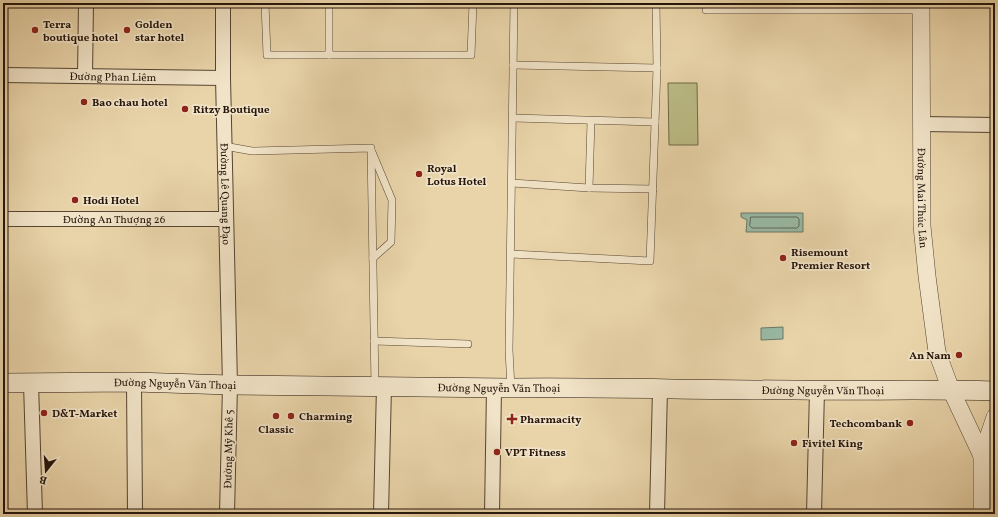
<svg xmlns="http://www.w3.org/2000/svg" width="998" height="517" viewBox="0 0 998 517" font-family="Vollkorn,serif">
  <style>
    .green { fill: #bbbb85; stroke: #706848 }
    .water { fill: #99b9a4; stroke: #6b7767 }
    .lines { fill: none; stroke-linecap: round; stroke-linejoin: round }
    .shore { stroke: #5f6758; stroke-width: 1 }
    .service-casing { stroke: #564532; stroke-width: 8 }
    .minor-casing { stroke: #564532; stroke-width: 16 }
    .tertiary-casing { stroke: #564532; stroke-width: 18 }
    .secondary-casing { stroke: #25150b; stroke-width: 20 }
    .service { stroke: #f1e3c7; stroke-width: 7 }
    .minor { stroke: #f1e3c7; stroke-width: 14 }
    .tertiary { stroke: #f1e3c7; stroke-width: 17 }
    .secondary { stroke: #f1e3c7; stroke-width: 19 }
    .poi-dot { fill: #8f2418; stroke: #f1e3c7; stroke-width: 1.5 }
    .labels { text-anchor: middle; stroke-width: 3.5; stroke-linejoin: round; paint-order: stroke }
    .poi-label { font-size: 11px; font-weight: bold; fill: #25150b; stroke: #f1e3c7; text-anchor: start }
    .street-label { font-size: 11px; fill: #25150b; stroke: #f1e3c7 }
  </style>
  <rect width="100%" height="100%" fill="#e9d4a9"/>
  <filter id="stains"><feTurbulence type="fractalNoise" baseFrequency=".005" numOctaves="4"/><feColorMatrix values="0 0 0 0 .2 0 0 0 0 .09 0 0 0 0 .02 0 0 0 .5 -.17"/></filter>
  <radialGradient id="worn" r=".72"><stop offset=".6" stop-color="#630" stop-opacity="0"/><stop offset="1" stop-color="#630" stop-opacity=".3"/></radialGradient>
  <polygon class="green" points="668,83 697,83 698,145 669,145"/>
  <g class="water">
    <polygon points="741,213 803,213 803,232 746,232 747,220 741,217"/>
    <polygon points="783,327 783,339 761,340 761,328"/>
  </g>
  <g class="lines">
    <polygon class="shore" points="751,217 797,217 799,219 799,226 797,228 752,228 750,226"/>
    <g class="service-casing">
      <g id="service">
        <polyline points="265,3 267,55 471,55 473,3"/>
        <polyline points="329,3 329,55"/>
        <polyline points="706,10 921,10"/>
        <polyline points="513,65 657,68"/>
        <polyline points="513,118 655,122"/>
        <polyline points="224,146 252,151 371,148 375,386"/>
        <polyline points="372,152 392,200 391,242 373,258"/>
        <polyline points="512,183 589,188 653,189"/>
        <polyline points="589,188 591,121"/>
        <polyline points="511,254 650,261 657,68 656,3"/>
        <polyline points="374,341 468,344"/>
        <polyline points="511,388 509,350 514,3"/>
      </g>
    </g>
    <g class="minor-casing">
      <g id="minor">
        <path id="s1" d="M223,3V78L230,385L227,514"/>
        <path id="s2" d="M3,75L223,78"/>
        <polyline points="85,76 86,3"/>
        <polyline points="921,124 995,125"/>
        <path id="s3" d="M3,219H226"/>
        <polyline points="134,382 135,514"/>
        <polyline points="31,383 35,514"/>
        <polyline points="381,514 384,386"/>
        <polyline points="492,514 494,388"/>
        <polyline points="657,514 660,389"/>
        <polyline points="814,514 817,390"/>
      </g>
    </g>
    <g class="tertiary-casing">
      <g id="tertiary">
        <path id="s4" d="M921,3L922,226L927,276L937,352L951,390L982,456V514"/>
        <polyline points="982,456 995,417"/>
      </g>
    </g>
    <g class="secondary-casing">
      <g id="secondary">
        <path id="s5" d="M3,383L134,382L230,385L511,388C605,387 700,390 795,390C862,391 928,389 995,391"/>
      </g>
    </g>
    <use href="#service" class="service"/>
    <use href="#minor" class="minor"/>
    <use href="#tertiary" class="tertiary"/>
    <use href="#secondary" class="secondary"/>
  </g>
  <g class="poi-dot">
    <circle cx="35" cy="30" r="4"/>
    <circle cx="127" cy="30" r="4"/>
    <circle cx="84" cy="102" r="4"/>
    <circle cx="185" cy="109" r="4"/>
    <circle cx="419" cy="174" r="4"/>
    <circle cx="75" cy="200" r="4"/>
    <circle cx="783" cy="258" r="4"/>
    <circle cx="959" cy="355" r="4"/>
    <circle cx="44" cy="413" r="4"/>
    <circle cx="276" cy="416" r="4"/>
    <circle cx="291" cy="416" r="4"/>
    <path d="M510 413h4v4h4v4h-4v4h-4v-4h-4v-4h4z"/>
    <circle cx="910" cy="423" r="4"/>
    <circle cx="794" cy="443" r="4"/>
    <circle cx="497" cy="452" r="4"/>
  </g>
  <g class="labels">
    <g class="poi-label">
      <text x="43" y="28">Terra<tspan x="43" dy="13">boutique hotel</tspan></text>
      <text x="135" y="28">Golden<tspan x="135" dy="13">star hotel</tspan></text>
      <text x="92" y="106">Bao chau hotel</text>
      <text x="193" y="113">Ritzy Boutique</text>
      <text x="427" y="172">Royal<tspan x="427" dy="13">Lotus Hotel</tspan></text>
      <text x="83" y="204">Hodi Hotel</text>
      <text x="791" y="256">Risemount<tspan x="791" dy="13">Premier Resort</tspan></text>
      <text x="951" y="359" text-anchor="end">An Nam</text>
      <text x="52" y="417">D&amp;T-Market</text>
      <text x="299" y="420">Charming</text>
      <text x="520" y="423">Pharmacity</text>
      <text x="902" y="427" text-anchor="end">Techcombank</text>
      <text x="276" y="433" text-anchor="middle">Classic</text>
      <text x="802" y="447">Fivitel King</text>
      <text x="505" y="456">VPT Fitness</text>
    </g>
    <g class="street-label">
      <text dy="4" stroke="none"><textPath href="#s2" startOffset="110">Đường Phan Liêm</textPath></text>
      <text dy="4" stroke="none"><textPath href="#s1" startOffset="191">Đường Lê Quang Đạo</textPath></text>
      <text dy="4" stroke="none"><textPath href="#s4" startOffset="195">Đường Mai Thúc Lân</textPath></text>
      <text dy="4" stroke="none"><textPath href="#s3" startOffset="111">Đường An Thượng 26</textPath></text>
      <text dy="4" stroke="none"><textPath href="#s5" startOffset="172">Đường Nguyễn Văn Thoại</textPath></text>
      <text dy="4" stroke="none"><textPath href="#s5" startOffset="496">Đường Nguyễn Văn Thoại</textPath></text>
      <text dy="4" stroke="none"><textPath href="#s5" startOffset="820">Đường Nguyễn Văn Thoại</textPath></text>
      <text transform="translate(228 449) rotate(-89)" y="4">Đường Mỹ Khê 5</text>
    </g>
  </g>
  <rect width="998" height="517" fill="none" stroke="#e9d4a9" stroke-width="16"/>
  <rect x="4" y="4" width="990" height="509" fill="none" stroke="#25150b" stroke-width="2"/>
  <rect x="8" y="8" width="982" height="501" fill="none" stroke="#25150b"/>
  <g transform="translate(46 471) rotate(197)" stroke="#f1e3c7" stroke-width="3" paint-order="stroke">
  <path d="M0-3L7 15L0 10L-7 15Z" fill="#25150b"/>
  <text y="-6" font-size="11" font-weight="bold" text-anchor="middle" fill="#25150b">B</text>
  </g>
  <rect width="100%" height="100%" filter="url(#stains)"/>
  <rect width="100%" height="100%" fill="url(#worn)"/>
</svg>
